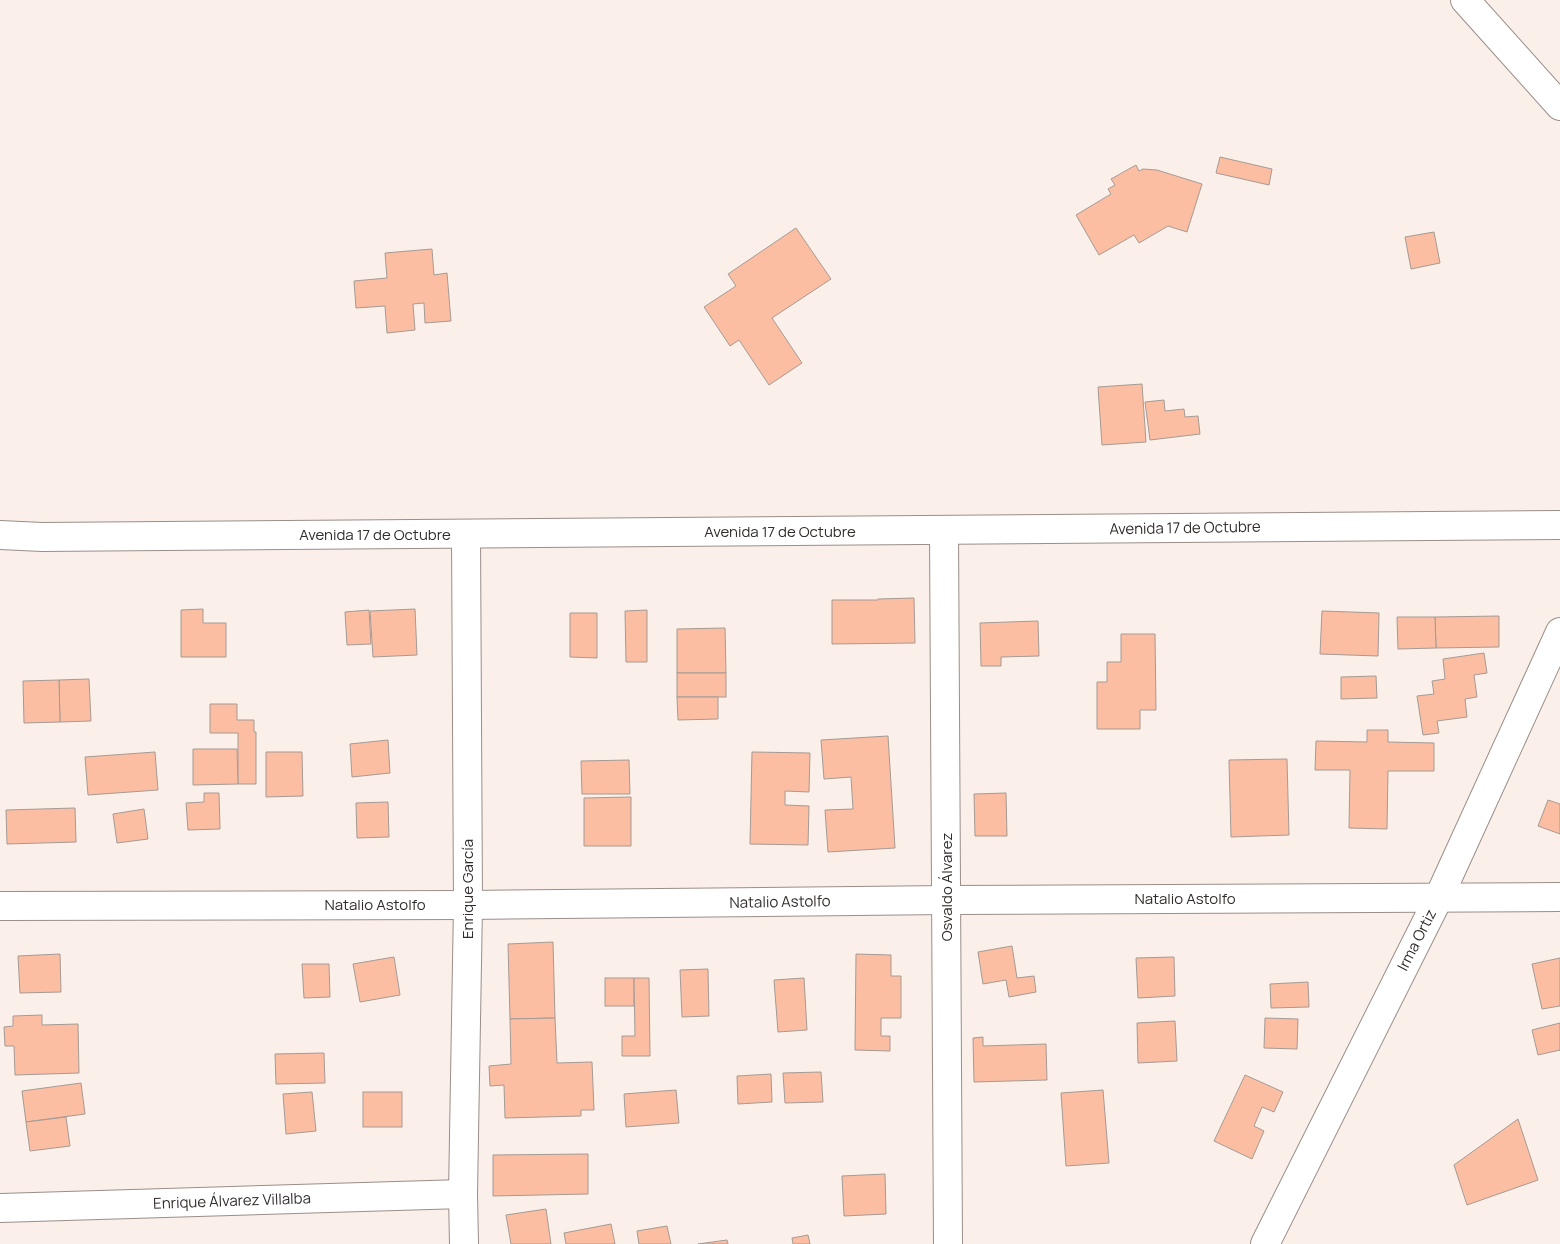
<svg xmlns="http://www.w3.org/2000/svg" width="1560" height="1244" viewBox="0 0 1560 1244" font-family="Manrope,sans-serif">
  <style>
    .building { fill: #fcbea2; stroke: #a59a95 }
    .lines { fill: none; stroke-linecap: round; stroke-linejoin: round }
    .street-casing { stroke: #9a8e89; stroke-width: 30 }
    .secondary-casing { stroke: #9a8e89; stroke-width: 30 }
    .street { stroke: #fff; stroke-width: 28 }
    .secondary { stroke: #fff; stroke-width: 28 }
    .labels { text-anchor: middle; stroke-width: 4.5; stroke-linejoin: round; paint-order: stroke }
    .street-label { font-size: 15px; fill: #322d2b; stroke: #fff }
  </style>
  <rect width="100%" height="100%" fill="#fbefe9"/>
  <g class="building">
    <polygon points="1220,157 1272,169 1269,185 1216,173"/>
    <polygon points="1136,165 1139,171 1143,169 1157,170 1202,184 1187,232 1168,226 1139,243 1134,235 1099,255 1076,215 1111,194 1108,189 1115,185 1111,179"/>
    <polygon points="796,228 831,279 772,318 802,363 769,385 739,340 730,346 704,307 736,286 728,274"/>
    <polygon points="1434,232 1440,263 1411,269 1405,237"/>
    <polygon points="432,249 434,275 447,273 451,321 425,323 424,303 413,304 415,330 387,333 385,306 356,308 354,281 387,278 385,253"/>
    <polygon points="1142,384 1146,442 1102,445 1098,387"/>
    <polygon points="1164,400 1165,411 1184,409 1185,417 1198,416 1200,434 1150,440 1145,402"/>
    <polygon points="914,598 915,643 832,644 832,600 878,600 878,599"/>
    <polygon points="203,609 203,623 226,623 226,657 181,657 181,610"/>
    <polygon points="415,609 417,655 373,657 370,611"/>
    <polygon points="369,610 371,644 347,645 345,612"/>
    <polygon points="647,610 647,662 626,662 625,611"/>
    <polygon points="1322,611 1379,613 1378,656 1320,654"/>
    <polygon points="570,613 597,613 597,658 570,657"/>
    <polygon points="1499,616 1499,647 1436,648 1435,617"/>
    <polygon points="1397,617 1435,617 1436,648 1398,649"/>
    <polygon points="1038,621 1039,656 1001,657 1001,666 981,666 980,623"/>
    <polygon points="725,628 726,673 677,673 677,629"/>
    <polygon points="1121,634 1155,634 1156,710 1140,710 1140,729 1097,729 1097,682 1107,682 1107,662 1121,662"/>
    <polygon points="1484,653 1487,673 1474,675 1477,697 1465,699 1467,717 1437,721 1439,733 1423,735 1417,696 1434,694 1432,681 1445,679 1443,659"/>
    <rect x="677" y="673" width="49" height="24"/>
    <polygon points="1376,676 1377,698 1341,699 1341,677"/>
    <polygon points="89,679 91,721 60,722 59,680"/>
    <polygon points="59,680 60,722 24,723 23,681"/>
    <polygon points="677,697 718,697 718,719 678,720"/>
    <polygon points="210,704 237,704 237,720 254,720 254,732 256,732 256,784 238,784 238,733 210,733"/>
    <polygon points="1367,730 1388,730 1388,742 1434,743 1434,771 1388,771 1387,829 1349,828 1350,770 1315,770 1316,741 1367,742"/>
    <polygon points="888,736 895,848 828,852 825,810 853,809 851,777 824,779 821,740"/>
    <polygon points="388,740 390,773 352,777 350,744"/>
    <polygon points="193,749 237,749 238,784 193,785"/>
    <polygon points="155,752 158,790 88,795 85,757"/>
    <polygon points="266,752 302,752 303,796 266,797"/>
    <polygon points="752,752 810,753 809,792 785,791 785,805 809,806 808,845 750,844"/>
    <polygon points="1287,759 1289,835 1231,837 1229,760"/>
    <polygon points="629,760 630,794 582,794 581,761"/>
    <polygon points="204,793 219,793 220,829 188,830 186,803 204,802"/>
    <polygon points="1006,793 1007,836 975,836 974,794"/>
    <polygon points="631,797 631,846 584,846 584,798"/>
    <polygon points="1548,800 1560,804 1560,834 1538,826"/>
    <polygon points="388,802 389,837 357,838 356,803"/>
    <polygon points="75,808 76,842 7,844 6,810"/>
    <polygon points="144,809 148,839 117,843 113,814"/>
    <polygon points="553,942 555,1018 510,1019 508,944"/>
    <polygon points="1012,946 1017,978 1034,976 1036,992 1009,997 1006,980 983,984 978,952"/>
    <polygon points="60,954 61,992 20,993 18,956"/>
    <polygon points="856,954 891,955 891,976 901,976 901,1018 881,1018 881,1036 890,1036 890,1051 855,1050"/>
    <polygon points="394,957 400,995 360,1002 353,964"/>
    <polygon points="1174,957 1175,996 1138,998 1136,958"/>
    <polygon points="1560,958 1560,1006 1542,1009 1532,964"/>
    <polygon points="302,964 329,964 330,997 304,998"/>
    <polygon points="708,969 709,1016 682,1017 680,970"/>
    <rect x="605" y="978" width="29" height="28"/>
    <polygon points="634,978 649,978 650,1056 622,1056 622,1036 635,1036"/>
    <polygon points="804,978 807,1030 778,1032 774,980"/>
    <polygon points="1308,982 1309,1007 1271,1008 1270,984"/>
    <polygon points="42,1015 42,1025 78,1024 79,1073 15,1075 14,1046 5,1046 4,1027 13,1026 13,1016"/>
    <polygon points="555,1018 557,1063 592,1062 594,1110 581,1110 581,1116 505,1118 504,1085 490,1086 489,1066 511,1064 510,1019"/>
    <polygon points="1265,1018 1298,1019 1297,1049 1264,1048"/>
    <polygon points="1175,1021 1177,1061 1138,1063 1137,1023"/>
    <polygon points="1560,1023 1560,1051 1560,1050 1538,1055 1532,1030"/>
    <polygon points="983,1037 983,1046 1046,1044 1047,1080 974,1082 973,1038"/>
    <polygon points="324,1053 325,1083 276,1084 275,1054"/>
    <polygon points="821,1072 823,1102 785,1103 783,1073"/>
    <polygon points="771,1074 772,1102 738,1104 737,1076"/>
    <polygon points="1245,1075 1283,1092 1274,1112 1262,1107 1254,1126 1264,1131 1252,1159 1214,1141"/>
    <polygon points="81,1083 85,1114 26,1122 22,1091"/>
    <polygon points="676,1090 679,1123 626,1127 624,1094"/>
    <polygon points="1103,1090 1109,1163 1066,1166 1061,1093"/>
    <polygon points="312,1092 316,1131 286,1134 283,1094"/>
    <rect x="363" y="1092" width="39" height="35"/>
    <polygon points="66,1117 70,1146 30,1151 26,1122"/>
    <polygon points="1518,1119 1538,1180 1467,1205 1454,1165"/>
    <polygon points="588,1154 588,1194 493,1196 493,1155"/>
    <polygon points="885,1174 886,1214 844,1216 842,1176"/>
    <polygon points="546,1209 551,1244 511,1244 506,1215"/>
    <polygon points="611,1224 615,1244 566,1244 564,1233"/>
    <polygon points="667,1226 671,1244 639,1244 637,1231"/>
    <polygon points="808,1235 810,1244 793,1244 792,1238"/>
    <polygon points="727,1240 728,1244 698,1244"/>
  </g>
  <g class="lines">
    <g class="street-casing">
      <g id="street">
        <polyline points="1465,0 1560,106"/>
        <polyline points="944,531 948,1244"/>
        <polyline points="0,906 468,905 947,900 1560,897"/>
        <polyline points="0,1208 463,1194"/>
        <polyline points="464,1244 463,1194 468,905 466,534"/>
        <polyline points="1265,1244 1439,897 1560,632"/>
      </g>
    </g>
    <g class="secondary-casing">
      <polyline id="secondary" points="0,535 42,537 1560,525"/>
    </g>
    <use href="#street" class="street"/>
    <use href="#secondary" class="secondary"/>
  </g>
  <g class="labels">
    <g class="street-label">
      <text transform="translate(1185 528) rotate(-1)" y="5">Avenida 17 de Octubre</text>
      <text x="780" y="537">Avenida 17 de Octubre</text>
      <text x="375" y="540">Avenida 17 de Octubre</text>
      <text transform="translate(947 887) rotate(-90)" y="5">Osvaldo Álvarez</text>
      <text transform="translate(468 889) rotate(-90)" y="5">Enrique García</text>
      <text x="1185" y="904">Natalio Astolfo</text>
      <text transform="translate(780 902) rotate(-1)" y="5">Natalio Astolfo</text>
      <text x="375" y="910">Natalio Astolfo</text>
      <text transform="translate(1417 940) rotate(-63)" y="5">Irma Ortiz</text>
      <text transform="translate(232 1201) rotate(-2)" y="5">Enrique Álvarez Villalba</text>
    </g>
  </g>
</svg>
